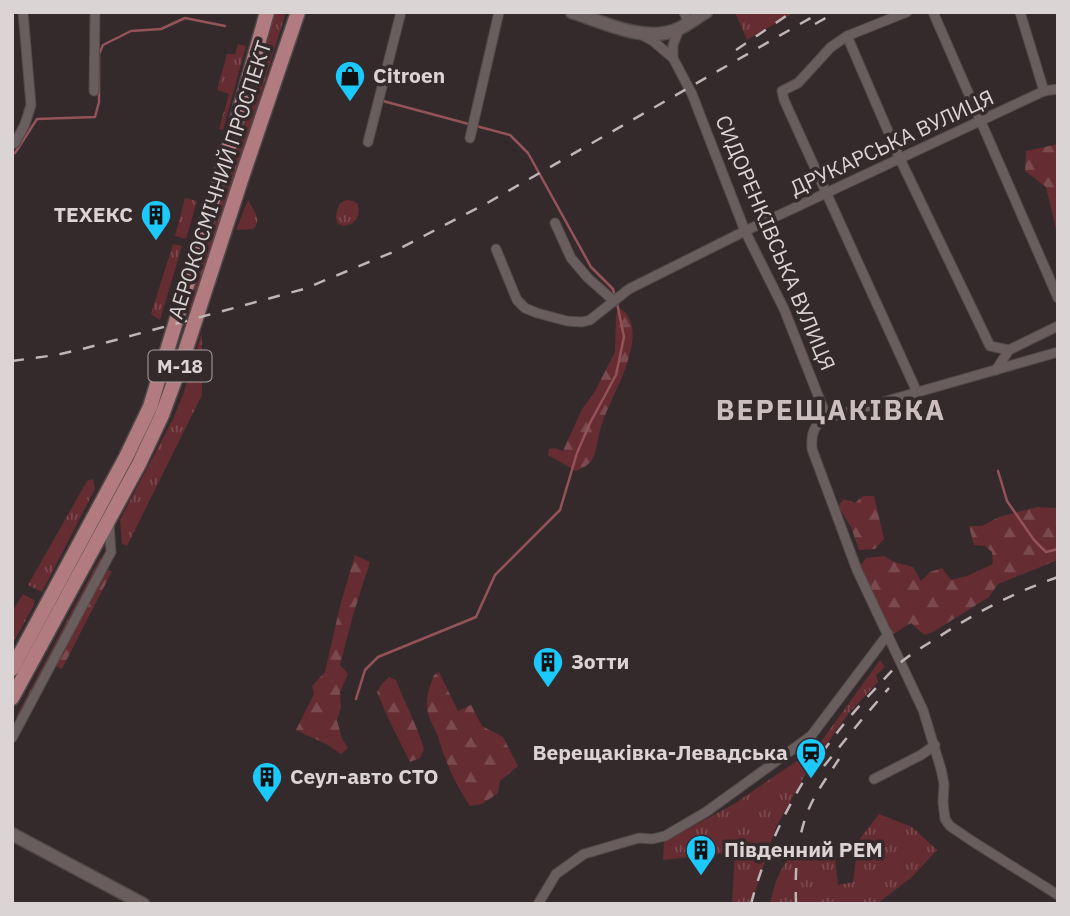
<svg xmlns="http://www.w3.org/2000/svg" width="1070" height="916" viewBox="0 0 1070 916" font-family="'IBM Plex Sans',sans-serif">
  <style>
    .grass { fill: url(#grass-tufts) }
    .forest { fill: url(#forest-firs) }
    .lines { fill: none; stroke-linecap: round; stroke-linejoin: round }
    .stream { stroke: #945358; stroke-width: 2.5 }
    .street-casing { stroke: #514949; stroke-width: 11 }
    .secondary-casing { stroke: #514949; stroke-width: 15 }
    .primary-casing { stroke: #514949; stroke-width: 17 }
    .street { stroke: #695d5d; stroke-width: 9 }
    .secondary { stroke: #695d5d; stroke-width: 12 }
    .primary { stroke: #b27b7f; stroke-width: 14 }
    .rail { stroke: #bdb5b6; stroke-width: 2.5; stroke-dasharray: 12 12; stroke-linecap: butt }
    .labels { text-anchor: middle; stroke-width: 7; stroke-linejoin: round; paint-order: stroke }
    .shield { fill: #352a2b; stroke: #a9a1a2; stroke-width: 2 }
    .shield-label { font-size: 19px; font-weight: bold; fill: #dbd4d5 }
    .poi-label { font-size: 21px; font-weight: bold; fill: #dbd4d5; stroke: #352a2b; text-anchor: start }
    .street-label { font-size: 21px; fill: #dbd4d5; stroke: #352a2b }
    .district-label { font-size: 28px; font-weight: bold; letter-spacing: 2px; fill: #ccbebf; stroke: #352a2b }
  </style>
  <defs>
    <pattern id="grass-tufts" width="24" height="20" patternUnits="userSpaceOnUse" patternTransform="scale(1.75)"><rect width="24" height="20" fill="#652c32"/><path d="M3 7l-1-3M5 7V3M7 7l1-3M15 17l-1-3M17 17v-4M19 17l1-3" fill="none" stroke="#7a4a4f"/></pattern>
    <pattern id="forest-firs" width="22" height="20" patternUnits="userSpaceOnUse" patternTransform="scale(1.75)"><rect width="22" height="20" fill="#652c32"/><path d="M5 1l3.5 6h-7zM16 11l3.5 6h-7z" fill="#7a4a4f"/></pattern>
  </defs>
  <rect width="100%" height="100%" fill="#352a2b"/>
  <g class="grass">
    <polygon points="275,12 286,12 194,310 185,312"/>
    <polygon points="735,12 795,12 747,40"/>
    <polygon points="238,44 246,46 223,130 219,129 229,94 217,90 227,54 235,54"/>
    <polygon points="185,198 197,201 186,239 175,236"/>
    <path d="M248,200C253,210 263,220 253,229L236,230Z"/>
    <path d="M347,200L353,201L358,204C360,216 357,224 343,226L337,223C335,215 337,210 340,203Z"/>
    <polygon points="173,244 182,246 160,320 151,314"/>
    <polygon points="202,332 202,395 127,546 122,544 120,520 173,419 184,392"/>
    <polygon points="93,479 95,489 42,592 28,585 87,481"/>
    <polygon points="100,558 103,560 20,720 16,717"/>
    <polygon points="23,594 34,600 34,605 12,645 12,612"/>
    <polygon points="880,660 885,667 876,675 878,682 848,714 808,770 776,827 751,904 732,904 735,852 663,860 664,842 734,804 807,754 823,739"/>
    <path d="M879,814L912,827L937,850L913,876L877,904H770C775,882 782,856 805,848C814,846 825,847 834,847L838,885L853,882L858,841Z"/>
  </g>
  <g class="forest">
    <polygon points="1058,144 1058,246 1056,229 1046,187 1025,171 1026,151"/>
    <path d="M619,308C654,328 612,395 603,421C598,433 598,447 593,458C590,464 583,468 576,471L548,455L549,449L554,448L563,451L582,409L594,393L615,352L616,315Z"/>
    <polygon points="863,496 874,496 884,539 875,549 859,550 851,527 838,506 844,499 855,503"/>
    <polygon points="1037,507 1058,508 1058,560 998,584 989,597 933,632 924,635 911,623 893,634 882,614 860,566 866,558 884,556 894,562 913,567 921,581 930,572 942,568 951,580 967,576 993,564 992,552 985,546 974,545 969,526 982,526 999,517"/>
    <polygon points="355,555 370,562 353,615 340,665 348,674 340,692 341,707 337,720 342,739 348,748 341,754 328,745 296,730 314,694 312,686 325,672 340,606"/>
    <polygon points="107,570 112,571 62,669 56,666 104,573"/>
    <path d="M439,672L458,711L471,705L482,726L503,737L518,766L500,781L498,793L482,804L470,806C454,782 447,765 438,737C434,724 426,717 427,702C427,693 431,683 434,675Z"/>
    <path d="M389,677L396,680C405,704 417,725 424,749L420,758L410,762L388,718L377,692L382,684Z"/>
  </g>
  <g class="lines">
    <g class="stream">
      <polyline points="383,101 510,135 528,153 591,267 613,289 615,297"/>
      <polyline points="12,153 15,153 37,119 95,117 99,102 99,54 103,45 131,31 161,29 185,18 225,26"/>
      <polyline points="998,471 1007,501 1034,540 1046,552 1058,549"/>
      <polyline points="356,699 365,670 378,657 476,617 495,575 560,510 577,453 590,423 616,375 624,337 617,303"/>
    </g>
    <g class="street-casing">
      <g id="street">
        <polyline points="684,12 688,22"/>
        <polyline points="907,12 847,36 831,47 798,83 782,91 784,100 917,392"/>
        <polyline points="933,12 1058,298"/>
        <polyline points="1020,12 1044,91"/>
        <path d="M640,34L653,41L673,58L692,94L745,231L784,309L827,418C813,424 811,435 812,449L857,570L923,710L941,769L944,784L943,802L945,819L950,826L972,841L1058,895"/>
        <polyline points="847,36 900,159 990,346 1009,350"/>
        <polyline points="673,58 673,45 679,29"/>
        <polyline points="94,91 95,12"/>
        <polyline points="470,138 499,12"/>
        <polyline points="368,142 401,12"/>
        <polyline points="12,144 15,143 25,124 31,105 23,12"/>
        <polyline points="555,223 571,258 588,278 614,301"/>
        <polyline points="496,249 517,300 525,308 537,313 567,321 582,322 590,320 629,289 745,231 1044,91 1058,89"/>
        <polyline points="996,370 1009,350 1058,326"/>
        <polyline points="827,418 1058,352"/>
        <polyline points="12,738 111,552 109,523"/>
        <polyline points="874,779 921,755 935,745"/>
        <polyline points="538,904 556,874 584,854 639,838 652,839 665,836 706,812 811,736 888,634"/>
      </g>
    </g>
    <g class="secondary-casing">
      <g id="secondary">
        <path d="M572,12C603,22 646,44 678,29C688,25 697,17 706,12"/>
        <polyline points="12,834 143,904"/>
      </g>
    </g>
    <g class="primary-casing">
      <g id="primary">
        <polyline points="12,669 126,457 150,407 234,130 267,12"/>
        <polyline points="12,698 139,464 162,415 183,358 242,177 298,12"/>
      </g>
    </g>
    <use href="#street" class="street"/>
    <use href="#secondary" class="secondary"/>
    <use href="#primary" class="primary"/>
    <g class="rail">
      <polyline points="815,24 836,12"/>
      <polyline points="736,50 792,12"/>
      <polyline points="12,361 56,355 86,348 304,289 393,252 489,202 821,12"/>
      <polyline points="824,766 863,718 889,688"/>
      <path d="M751,904C773,821 818,747 878,686C885,678 892,670 900,663C912,653 926,645 940,636C977,612 1015,592 1058,577"/>
      <path d="M796,904C795,872 796,841 808,811C815,793 828,776 839,759"/>
    </g>
  </g>
  <defs>
    <g id="shop-pin" transform="scale(1.575)"><path d="M0 17L-7.5 6A9.5 9.5 0 1 1 7.5 6Z" fill="#1cc9fc" stroke="#352a2b"/><path d="M-5-2.5h2.3a2.7 3.5 0 0 1 5.4 0H5L5.5 6h-11ZM-1.5-2.5h3a1.5 2.3 0 0 0-3 0Z" fill="#111"/></g>
    <g id="building-pin" transform="scale(1.575)"><path d="M0 17L-7.5 6A9.5 9.5 0 1 1 7.5 6Z" fill="#1cc9fc" stroke="#352a2b"/><path d="M-4-6H4V6H1V3H-1V6H-4ZM-2.5-4.3h1.7v1.8h-1.7ZM.8-4.3h1.7v1.8H.8ZM-2.5-1h1.7V.8h-1.7ZM.8-1h1.7V.8H.8Z" fill="#111"/></g>
    <g id="station-pin" transform="scale(1.575)"><path d="M0 17L-7.5 6A9.5 9.5 0 1 1 7.5 6Z" fill="#1cc9fc" stroke="#352a2b"/><path d="M-3-6H3Q5-6 5-4V2Q5 4 3 4L4.5 6H3L1.5 4h-3L-3 6H-4.5L-3 4Q-5 4-5 2V-4Q-5-6-3-6ZM-3.5-4v3h7v-3ZM-3.5 1v1.5H-2V1ZM2 1v1.5H3.5V1Z" fill="#111"/></g>
  </defs>
  <g fill-rule="evenodd">
    <use href="#shop-pin" x="350" y="76"/>
    <use href="#building-pin" x="156" y="215"/>
    <use href="#building-pin" x="548" y="662"/>
    <use href="#station-pin" x="811" y="753"/>
    <use href="#building-pin" x="267" y="777"/>
    <use href="#building-pin" x="701" y="850"/>
  </g>
  <g class="labels">
    <rect class="shield" x="148.5" y="350.5" width="63" height="31" rx="5"/>
    <g class="shield-label">
      <text x="180" y="373">М-18</text>
    </g>
    <g class="poi-label">
      <text x="373" y="83">Citroen</text>
      <text x="133" y="222" text-anchor="end">ТЕХЕКС</text>
      <text x="571" y="669">Зотти</text>
      <text x="788" y="760" text-anchor="end">Верещаківка-Левадська</text>
      <text x="290" y="784">Сеул-авто СТО</text>
      <text x="724" y="857">Південний РЕМ</text>
    </g>
    <g class="street-label">
      <text transform="translate(892 143) rotate(-25)" y="7">ДРУКАРСЬКА ВУЛИЦЯ</text>
      <text transform="translate(220 180) rotate(-72)" y="7">АЕРОКОСМІЧНИЙ ПРОСПЕКТ</text>
      <text transform="translate(775 243) rotate(67)" y="7">СИДОРЕНКІВСЬКА ВУЛИЦЯ</text>
    </g>
    <g class="district-label">
      <text x="831" y="420">ВЕРЕЩАКІВКА</text>
    </g>
  </g>
  <rect width="1070" height="916" fill="none" stroke="#dbd4d5" stroke-width="28"/>
</svg>
